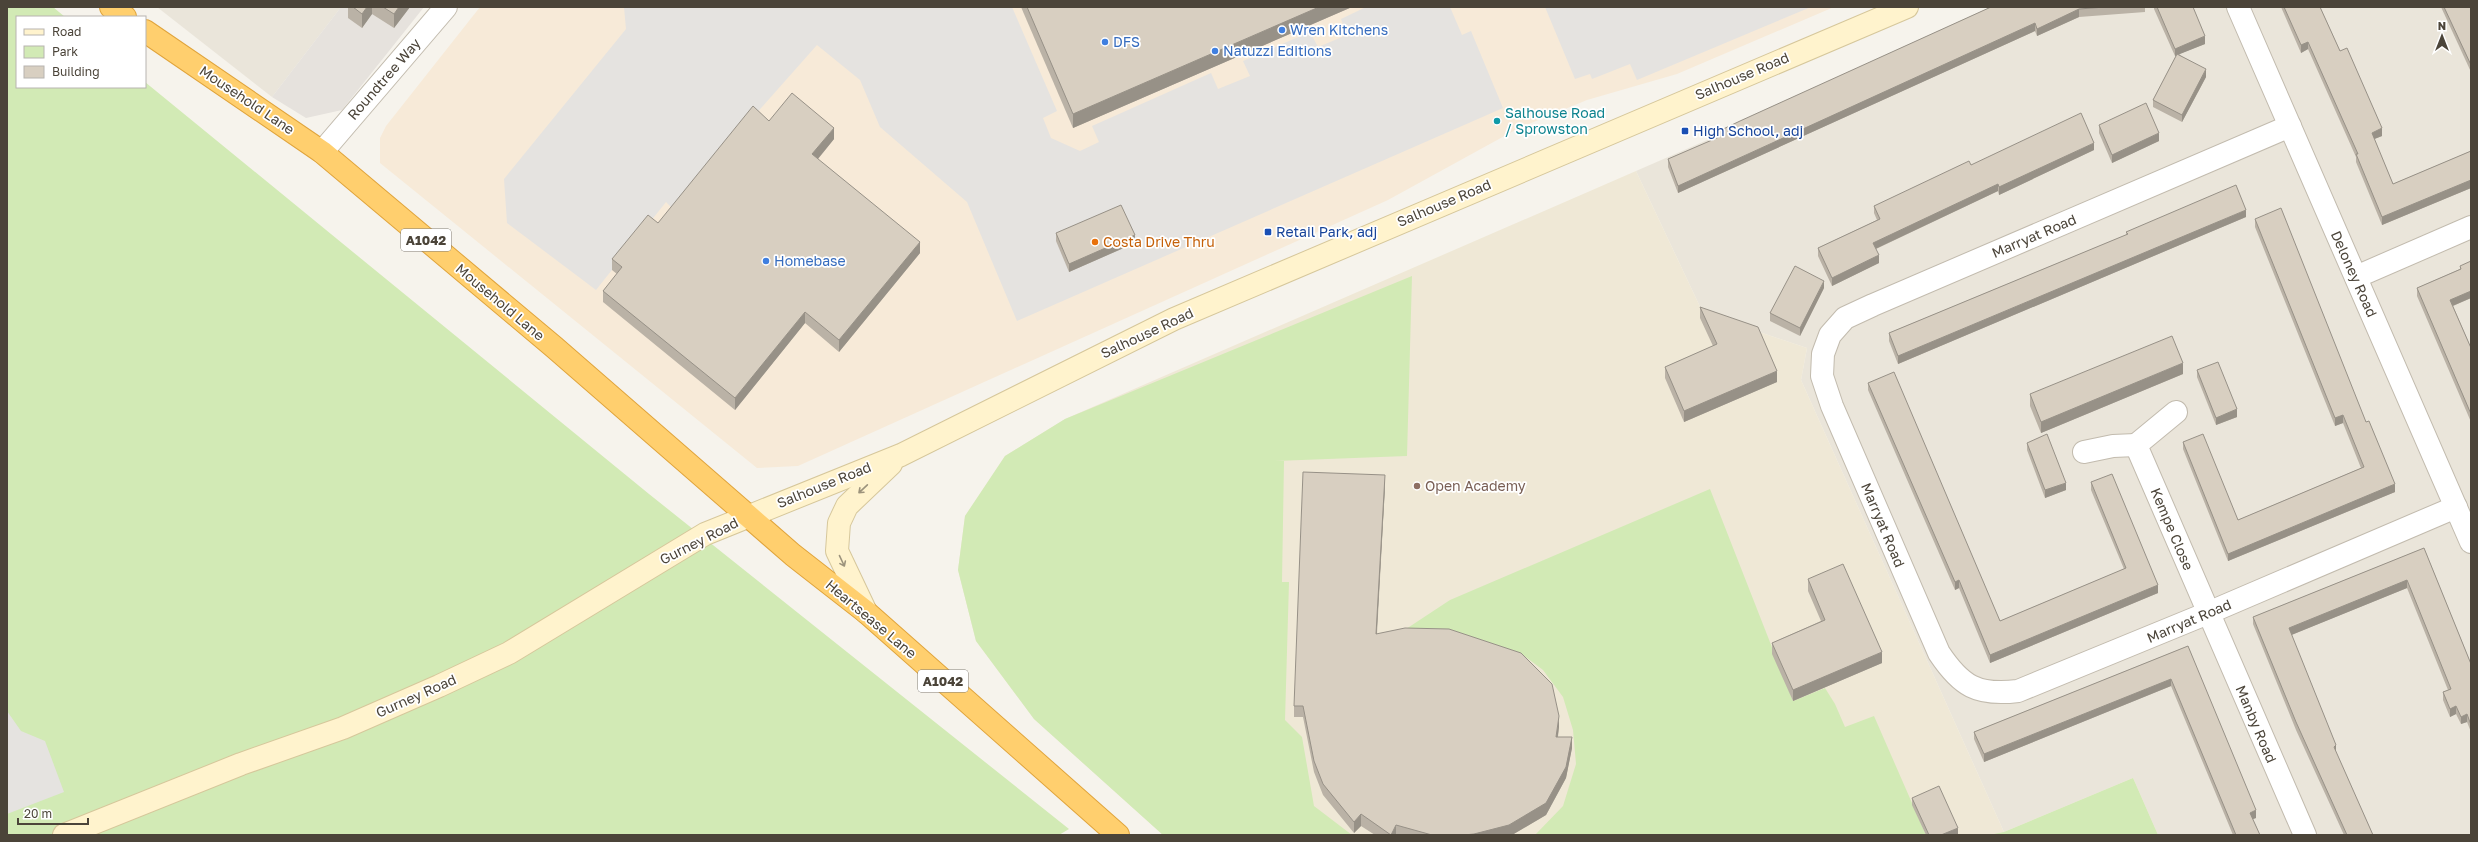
<svg xmlns="http://www.w3.org/2000/svg" width="2478" height="842" viewBox="0 0 2478 842" font-family="'Golos Text',sans-serif">
  <style>
    .residential { fill: #eae5da }
    .commercial { fill: #f7ead8 }
    .industrial { fill: #e6e2dd }
    .education { fill: #efe8d6 }
    .green { fill: #d2eab5 }
    .parking { fill: #e5e3e0 }
    .lines { fill: none; stroke-linecap: round; stroke-linejoin: round }
    .street-casing { stroke: #c2bbae; stroke-width: 24 }
    .secondary-casing { stroke: #d6c79b; stroke-width: 24 }
    .highway-casing { stroke: #e0a43c; stroke-width: 24 }
    .street { stroke: #fff; stroke-width: 22 }
    .secondary { stroke: #fff3cd; stroke-width: 22 }
    .highway { stroke: #ffcf6e; stroke-width: 22 }
    .wall { fill: #bab2a6 }
    .shaded-wall { fill: #979187 }
    .building { fill: #d8cfc1; stroke: #979187 }
    .oneway { stroke: #9c937c }
    .shop-dot { fill: #3f7fe0; stroke: #fff; stroke-width: 1.5 }
    .culture-dot { fill: #0f9aa8; stroke: #fff; stroke-width: 1.5 }
    .transit-dot { fill: #1a4fb4; stroke: #fff; stroke-width: 1.5 }
    .food-dot { fill: #e8710a; stroke: #fff; stroke-width: 1.5 }
    .education-dot { fill: #8d6e63; stroke: #fff; stroke-width: 1.5 }
    .labels { text-anchor: middle; stroke-width: 3.5; stroke-linejoin: round; paint-order: stroke }
    .shield { fill: #fff; stroke: #817c74; stroke-width: 1 }
    .shield-label { font-size: 13px; font-weight: bold; fill: #4b4439 }
    .shop-label { font-size: 14px; fill: #366cbe; stroke: #fff; text-anchor: start }
    .street-label { font-size: 14px; fill: #4b4439; stroke: #fff }
    .culture-label { font-size: 14px; fill: #0d838f; stroke: #fff; text-anchor: start }
    .transit-label { font-size: 14px; fill: #164399; stroke: #fff; text-anchor: start }
    .food-label { font-size: 14px; fill: #c56008; stroke: #fff; text-anchor: start }
    .education-label { font-size: 14px; fill: #785e54; stroke: #fff; text-anchor: start }
  </style>
  <rect width="100%" height="100%" fill="#f6f3ec"/>
  <g class="residential">
    <polygon points="157,7 341,7 272,97"/>
    <polygon points="2012,7 2471,7 2471,835 2158,835 2133,778 2004,832 1801,380 1807,348 1703,313 1636,171"/>
  </g>
  <polygon class="commercial" points="480,7 1834,7 1677,74 1587,100 1519,128 1388,200 798,466 757,468 380,163 380,138 386,126"/>
  <polygon class="industrial" points="341,7 424,7 342,110 306,118 272,97"/>
  <polygon class="education" points="1636,171 1703,313 1807,348 1801,380 2004,832 2133,778 2158,835 1163,835 1034,719 976,641 958,570 965,516 1005,456 1065,419"/>
  <g class="green">
    <polygon points="7,7 53,7 65,17 17,17 17,87 145,87 145,82 649,494 1069,829 1059,835 7,835"/>
    <polygon points="1412,276 1407,456 1275,461 1284,461 1282,582 1289,582 1285,720 1302,737 1314,806 1352,835 1163,835 1034,719 976,641 958,570 965,516 1005,456 1065,419"/>
    <polygon points="1710,489 1793,701 1825,688 1835,704 1845,727 1874,716 1926,835 1535,835 1563,806 1576,764 1573,730 1563,697 1543,670 1523,655 1406,629 1450,600"/>
    <polygon points="2133,778 2158,835 1989,835 2004,832"/>
  </g>
  <g class="parking">
    <polygon points="624,7 1012,7 1057,111 1043,118 1051,138 1080,151 1099,142 1092,126 1211,73 1218,89 1250,76 1243,61 1310,32 1318,47 1347,35 1341,19 1366,7 1450,7 1462,35 1471,31 1503,108 1017,321 967,202 880,127 860,80 817,45 753,117 676,212 666,202 596,290 507,223 504,179 626,29"/>
    <polygon points="1545,7 1811,7 1637,80 1630,64 1592,79 1590,74 1575,79"/>
    <polygon points="7,711 21,731 45,741 64,792 7,814"/>
  </g>
  <g class="lines">
    <g class="street-casing">
      <g id="street">
        <polyline points="2238,7 2471,542"/>
        <path d="M2290,126L1873,305L1845,318L1830,335L1823,354L1822,376L1832,406L1939,653C1961,686 1977,696 2018,691L2208,613L2456,507"/>
        <polyline points="322,152 446,7"/>
        <polyline points="2356,277 2471,227"/>
        <polyline points="2176,412 2136,445 2305,835"/>
        <polyline points="2084,452 2113,446 2136,445"/>
      </g>
    </g>
    <g class="secondary-casing">
      <g id="secondary">
        <polyline points="866,612 837,551 839,523 847,506 891,464"/>
        <polyline points="64,835 241,764 343,728 439,686 509,653 705,534 901,455 1174,319 1907,7"/>
      </g>
    </g>
    <g class="highway-casing">
      <g id="highway">
        <polyline points="111,7 125,17"/>
        <polyline points="145,31 322,152 554,347 793,555 866,612 1118,835"/>
      </g>
    </g>
    <use href="#street" class="street"/>
    <use href="#secondary" class="secondary"/>
    <use href="#highway" class="highway"/>
  </g>
  <g class="wall">
    <polygon points="348,7 410,7 394,28 372,14 362,28 348,18"/>
    <polygon points="1021,7 1352,7 1073,128"/>
    <polygon points="1991,7 2145,7 2145,12 2079,17 2037,36 2035,31 1678,193 1668,167 1668,159 1717,138 1717,132"/>
    <polygon points="2154,7 2193,7 2205,44 2179,54 2206,77 2182,122 2153,107 2153,100 2176,56 2175,56 2154,9"/>
    <polygon points="2281,7 2320,7 2340,51 2382,136 2374,139 2393,184 2471,151 2471,188 2382,225 2356,162 2356,157 2308,49 2301,53"/>
    <polygon points="2441,7 2471,7 2471,72"/>
    <polygon points="769,121 834,139 818,159 920,253 839,352 805,323 735,410 603,302 603,291 617,274 612,270 612,259 658,223"/>
    <polygon points="2099,125 2159,141 2112,163 2099,133"/>
    <polygon points="2094,150 1999,195 1998,191 1876,249 1879,263 1832,286 1818,256 1818,248 1877,220 1874,213 1874,206 1971,165"/>
    <polygon points="2246,217 1898,364 1889,341 1889,333 2126,235 2126,232"/>
    <polygon points="2255,219 2366,422 2395,492 2228,561 2183,449 2183,442 2238,520 2361,468 2343,423 2335,426 2255,227"/>
    <polygon points="1056,233 1135,243 1069,272 1056,241"/>
    <polygon points="2460,266 2471,298 2453,306 2471,348 2471,422 2417,296 2417,288 2460,269"/>
    <polygon points="1824,288 1800,336 1770,321 1770,313"/>
    <polygon points="1700,307 1777,382 1684,422 1665,378 1665,367 1713,346 1700,318"/>
    <polygon points="2197,370 2237,417 2216,425 2197,377"/>
    <polygon points="2183,374 2041,433 2030,406 2030,394"/>
    <polygon points="1868,383 2000,621 2124,569 2091,490 2091,482 2158,593 1990,663 1959,588 1955,590 1868,390"/>
    <polygon points="2027,443 2066,490 2045,498 2027,450"/>
    <polygon points="1385,486 1377,634 1559,727 1558,737 1572,748 1566,778 1546,815 1512,835 1375,835 1361,826 1354,833 1323,795 1314,772 1303,717 1294,717 1294,706"/>
    <polygon points="2424,548 2471,664 2471,732 2467,722 2461,724 2456,714 2450,717 2443,700 2443,692 2448,690 2407,588 2291,635 2336,753 2373,835 2344,835 2296,730 2253,624 2253,617"/>
    <polygon points="1808,579 1882,663 1793,701 1772,654 1772,643 1821,621 1808,591"/>
    <polygon points="2188,646 2256,818 2253,819 2260,835 2233,835 2171,686 1984,762 1974,739 1974,732"/>
    <polygon points="1912,798 1958,835 1926,835 1912,805"/>
  </g>
  <g class="shaded-wall">
    <polygon points="367,7 372,7 372,14 362,28 362,14"/>
    <polygon points="399,7 410,7 394,28 394,14"/>
    <polygon points="1319,7 1352,7 1073,128 1073,114"/>
    <polygon points="2079,9 2079,17 2037,36 2037,29"/>
    <polygon points="2035,23 2035,31 1678,193 1678,186"/>
    <polygon points="2205,36 2205,44 2175,56 2175,49"/>
    <polygon points="2308,42 2308,49 2301,53 2301,45"/>
    <polygon points="2206,69 2206,77 2182,122 2182,115"/>
    <polygon points="834,128 834,139 812,166 812,154"/>
    <polygon points="2382,128 2382,136 2372,140 2372,133"/>
    <polygon points="2159,133 2159,141 2112,163 2112,155"/>
    <polygon points="2094,143 2094,150 1999,195 1999,187"/>
    <polygon points="2471,180 2471,188 2382,225 2382,217"/>
    <polygon points="1998,184 1998,191 1873,250 1873,243"/>
    <polygon points="2246,210 2246,217 1898,364 1898,356"/>
    <polygon points="1135,235 1135,243 1069,272 1069,264"/>
    <polygon points="920,242 920,253 839,352 839,340"/>
    <polygon points="1879,255 1879,263 1832,286 1832,278"/>
    <polygon points="1824,281 1824,288 1800,336 1800,328"/>
    <polygon points="2471,291 2471,298 2450,307 2450,300"/>
    <polygon points="805,312 805,323 735,410 735,398"/>
    <polygon points="2183,363 2183,374 2041,433 2041,422"/>
    <polygon points="1777,371 1777,382 1684,422 1684,411"/>
    <polygon points="2237,409 2237,417 2216,425 2216,418"/>
    <polygon points="2343,415 2343,423 2335,426 2335,418"/>
    <polygon points="1385,475 1385,486 1376,645 1376,634"/>
    <polygon points="2066,483 2066,490 2045,498 2045,490"/>
    <polygon points="2395,484 2395,492 2228,561 2228,554"/>
    <polygon points="1959,580 1959,588 1955,590 1955,582"/>
    <polygon points="2407,580 2407,588 2289,636 2289,628"/>
    <polygon points="2158,585 2158,593 1990,663 1990,655"/>
    <polygon points="1882,652 1882,663 1793,701 1793,690"/>
    <polygon points="2171,679 2171,686 1984,762 1984,754"/>
    <polygon points="2456,706 2456,714 2450,717 2450,709"/>
    <polygon points="2467,714 2467,722 2461,724 2461,717"/>
    <polygon points="1559,716 1559,727 1556,748 1556,737"/>
    <polygon points="1572,737 1572,748 1566,778 1546,815 1512,835 1474,835 1474,834"/>
    <polygon points="2336,745 2336,753 2334,747"/>
    <polygon points="2256,810 2256,818 2250,820 2250,813"/>
    <polygon points="1361,814 1361,826 1354,833 1354,822"/>
    <polygon points="1396,825 1396,835 1391,835"/>
    <polygon points="1958,828 1958,835 1941,835"/>
  </g>
  <g class="building">
    <polygon points="353,7 367,7 362,14"/>
    <polygon points="383,7 399,7 394,14"/>
    <polygon points="1027,7 1319,7 1073,114"/>
    <polygon points="1991,7 2105,7 2079,9 2037,29 2035,23 1678,186 1668,159 1719,137 1717,132 1740,121"/>
    <polygon points="2157,7 2193,7 2205,36 2175,49"/>
    <polygon points="2284,7 2320,7 2340,51 2347,48 2382,128 2372,133 2393,184 2471,151 2471,180 2382,217 2356,154 2358,154 2308,42 2301,45"/>
    <polygon points="2444,7 2471,7 2471,65"/>
    <polygon points="2177,54 2206,69 2182,115 2153,100"/>
    <polygon points="792,93 834,128 812,154 920,242 839,340 805,312 735,398 603,291 622,267 612,259 648,215 658,223 753,106 769,121"/>
    <polygon points="2146,103 2159,133 2112,155 2099,125"/>
    <polygon points="2081,113 2094,143 1999,187 1998,184 1873,243 1879,255 1832,278 1818,248 1880,219 1874,206 1969,161 1971,165"/>
    <polygon points="2236,185 2246,210 1898,356 1889,333 2128,234 2126,232"/>
    <polygon points="1121,205 1135,235 1069,264 1056,233"/>
    <polygon points="2281,208 2366,422 2369,421 2395,484 2228,554 2183,442 2203,434 2238,520 2364,467 2343,415 2335,418 2255,219"/>
    <polygon points="2471,261 2471,291 2450,300 2471,348 2471,414 2417,288 2461,269 2460,266"/>
    <polygon points="1795,266 1824,281 1800,328 1770,313"/>
    <polygon points="1700,307 1758,327 1777,371 1684,411 1665,367 1717,344"/>
    <polygon points="2172,336 2183,363 2041,422 2030,394"/>
    <polygon points="2218,362 2237,409 2216,418 2197,370"/>
    <polygon points="1894,372 2000,621 2126,568 2091,482 2112,474 2158,585 1990,655 1959,580 1955,582 1868,383"/>
    <polygon points="2047,434 2066,483 2045,490 2027,443"/>
    <polygon points="1303,472 1385,475 1376,634 1405,628 1449,629 1521,653 1552,684 1559,716 1556,737 1572,737 1566,767 1546,803 1509,825 1474,834 1464,835 1432,835 1396,825 1391,835 1361,814 1354,822 1323,784 1314,761 1303,706 1294,706"/>
    <polygon points="2424,548 2471,664 2471,725 2467,714 2461,717 2456,706 2450,709 2443,692 2451,689 2407,580 2289,628 2336,745 2334,747 2373,835 2347,835 2296,722 2253,617"/>
    <polygon points="1843,564 1882,652 1793,690 1772,643 1825,620 1808,579"/>
    <polygon points="2188,646 2256,810 2250,813 2260,835 2236,835 2171,679 1984,754 1974,732"/>
    <polygon points="1939,786 1958,828 1941,835 1929,835 1912,798"/>
  </g>
  <defs><path id="oneway-shaft" d="M-6 0H5M1.5-3L5.5 0L1.5 3" fill="none" stroke-width="1.6" stroke-linecap="round" stroke-linejoin="round"/></defs>
  <g class="oneway">
    <use href="#oneway-shaft" transform="translate(863 489) rotate(137)"/>
    <use href="#oneway-shaft" transform="translate(842 561) rotate(65)"/>
  </g>
  <g class="shop-dot">
    <circle cx="1282" cy="30" r="4"/>
    <circle cx="1105" cy="42" r="4"/>
    <circle cx="1215" cy="51" r="4"/>
    <circle cx="766" cy="261" r="4"/>
  </g>
  <circle class="culture-dot" cx="1497" cy="121" r="4"/>
  <g class="transit-dot">
    <rect x="1681" y="127" width="8" height="8" rx="2"/>
    <rect x="1264" y="228" width="8" height="8" rx="2"/>
  </g>
  <circle class="food-dot" cx="1095" cy="242" r="4"/>
  <circle class="education-dot" cx="1417" cy="486" r="4"/>
  <g class="labels">
    <g class="shield">
      <rect x="401" y="229" width="50" height="22" rx="3"/>
      <rect x="918" y="670" width="50" height="22" rx="3"/>
    </g>
    <g class="shield-label">
      <text x="426" y="245">A1042</text>
      <text x="943" y="686">A1042</text>
    </g>
    <g class="shop-label">
      <text x="1290" y="35">Wren Kitchens</text>
      <text x="1113" y="47">DFS</text>
      <text x="1223" y="56">Natuzzi Editions</text>
      <text x="774" y="266">Homebase</text>
    </g>
    <g class="street-label">
      <text transform="translate(1742 76) rotate(-23)" y="5">Salhouse Road</text>
      <text transform="translate(384 79) rotate(-49)" y="5">Roundtree Way</text>
      <text transform="translate(247 100) rotate(34)" y="5">Mousehold Lane</text>
      <text transform="translate(1444 203) rotate(-23)" y="5">Salhouse Road</text>
      <text transform="translate(2034 236) rotate(-23)" y="5">Marryat Road</text>
      <text transform="translate(2354 274) rotate(66)" y="5">Deloney Road</text>
      <text transform="translate(500 302) rotate(40)" y="5">Mousehold Lane</text>
      <text transform="translate(1147 333) rotate(-25)" y="5">Salhouse Road</text>
      <text transform="translate(824 485) rotate(-22)" y="5">Salhouse Road</text>
      <text transform="translate(1883 525) rotate(67)" y="5">Marryat Road</text>
      <text transform="translate(2172 529) rotate(67)" y="5">Kempe Close</text>
      <text transform="translate(699 541) rotate(-27)" y="5">Gurney Road</text>
      <text transform="translate(871 619) rotate(40)" y="5">Heartsease Lane</text>
      <text transform="translate(2189 621) rotate(-23)" y="5">Marryat Road</text>
      <text transform="translate(416 696) rotate(-24)" y="5">Gurney Road</text>
      <text transform="translate(2256 724) rotate(67)" y="5">Manby Road</text>
    </g>
    <g class="culture-label">
      <text x="1505" y="118">Salhouse Road<tspan x="1505" dy="16">/ Sprowston</tspan></text>
    </g>
    <g class="transit-label">
      <text x="1693" y="136">High School, adj</text>
      <text x="1276" y="237">Retail Park, adj</text>
    </g>
    <g class="food-label">
      <text x="1103" y="247">Costa Drive Thru</text>
    </g>
    <g class="education-label">
      <text x="1425" y="491">Open Academy</text>
    </g>
  </g>
  <rect width="2478" height="842" fill="none" stroke="#4b4439" stroke-width="16"/>
  <rect x="16" y="16" width="130" height="72" fill="#ffffff" stroke="#b7b4b0"/>
  <rect x="24" y="29" width="20" height="6" fill="#fff3cd" stroke="#b7b4b0"/>
  <text x="52" y="36" font-size="12" fill="#4b4439">Road</text>
  <rect x="24" y="46" width="20" height="12" fill="#d2eab5" stroke="#b7b4b0"/>
  <text x="52" y="56" font-size="12" fill="#4b4439">Park</text>
  <rect x="24" y="66" width="20" height="12" fill="#d8cfc1" stroke="#b7b4b0"/>
  <text x="52" y="76" font-size="12" fill="#4b4439">Building</text>
  <g transform="translate(2442 36)" stroke="#ffffff" stroke-width="3" paint-order="stroke">
  <path d="M0-3L7 15L0 10L-7 15Z" fill="#4b4439"/>
  <text y="-6" font-size="11" font-weight="bold" text-anchor="middle" fill="#4b4439">N</text>
  </g>
  <path d="M18 818v6h70v-6" fill="none" stroke="#4b4439" stroke-width="2"/>
  <text x="24" y="818" font-size="12" fill="#4b4439" stroke="#ffffff" stroke-width="3" paint-order="stroke">20 m</text>
</svg>
